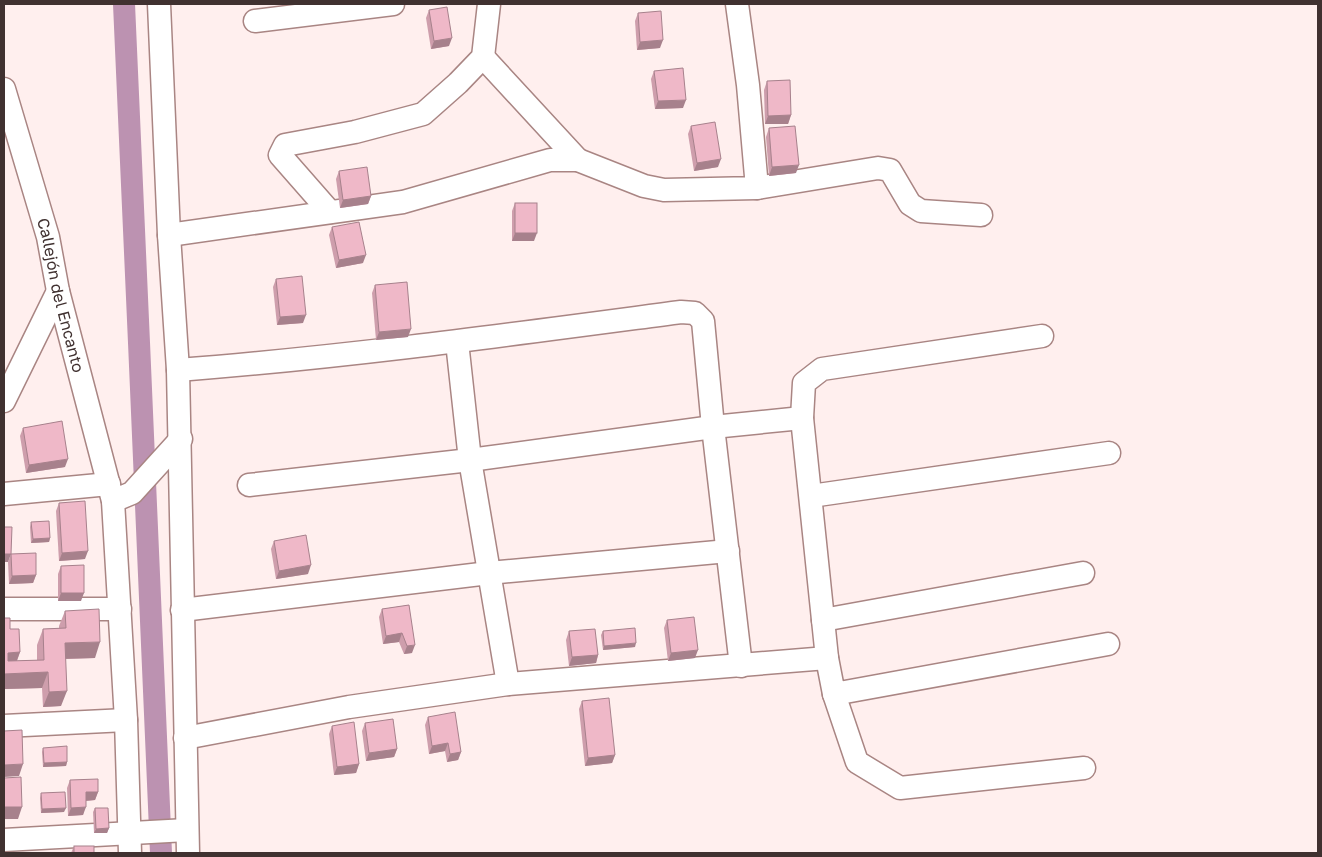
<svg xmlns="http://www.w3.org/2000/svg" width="1322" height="857" viewBox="0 0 1322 857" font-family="'Golos Text',sans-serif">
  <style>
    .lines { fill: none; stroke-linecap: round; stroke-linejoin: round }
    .canal { stroke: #bc92b1; stroke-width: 22 }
    .minor-casing { stroke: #a98583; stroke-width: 25 }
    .minor { stroke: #fff; stroke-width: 22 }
    .wall { fill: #ce9eac }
    .shaded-wall { fill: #a7818c }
    .building { fill: #efb8c8; stroke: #a7818c }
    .labels { text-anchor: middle; stroke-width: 4; stroke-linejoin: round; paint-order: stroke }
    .street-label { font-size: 16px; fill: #403130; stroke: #fff }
  </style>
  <rect width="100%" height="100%" fill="#ffefee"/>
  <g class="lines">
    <path class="canal" d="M124,4C136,287 150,570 161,853"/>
    <g class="minor-casing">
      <g id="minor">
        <polyline points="159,4 169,235 178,370 188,853"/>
        <polyline points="255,21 393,4"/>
        <polyline points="483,57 578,160"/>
        <path id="s1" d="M4,89L48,237L58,291L113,501L126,720L130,853"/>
        <polyline points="757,188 878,168 890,170 910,204 921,211 981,215"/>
        <polyline points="330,212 280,155 285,145 355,132 423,114 458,83 483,57 489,4"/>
        <polyline points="169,235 403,202 550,160 578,160 644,186 664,190 757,188 748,85 737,4"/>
        <polyline points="1042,336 822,369 804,383 802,418 827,658 834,694 1108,644"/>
        <polyline points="457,342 470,460 508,684"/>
        <path d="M178,370C347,357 514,334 681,312L695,313L703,321L713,427L741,666"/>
        <polyline points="4,401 58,291"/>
        <polyline points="249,485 470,460 713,427 802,418"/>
        <polyline points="4,494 109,484"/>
        <polyline points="811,496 1109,453"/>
        <polyline points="113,501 132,493 181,439"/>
        <polyline points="4,609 120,609"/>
        <polyline points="182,610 489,573 728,551"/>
        <polyline points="823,620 1083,573"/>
        <polyline points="834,694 857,762 900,788 1084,768"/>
        <polyline points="4,726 126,720"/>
        <polyline points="185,738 349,707 508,684 827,658"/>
        <polyline points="4,840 187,830"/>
      </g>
    </g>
    <use href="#minor" class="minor"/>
  </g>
  <g class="wall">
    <polygon points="429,10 449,46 431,49 426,18"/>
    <polygon points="638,13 660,48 637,50 635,21"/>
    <polygon points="654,71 683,108 655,109 651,79"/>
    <polygon points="767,81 791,115 788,124 765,124 764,90"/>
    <polygon points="691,126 718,167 694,171 688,134"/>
    <polygon points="769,128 796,173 769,176 766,137"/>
    <polygon points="339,171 371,196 368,204 340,208 336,179"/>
    <polygon points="515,203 534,241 512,241 512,211"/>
    <polygon points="332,227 363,263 336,268 329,235"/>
    <polygon points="276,279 303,323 277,325 273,287"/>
    <polygon points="375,285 408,337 376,340 372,293"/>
    <polygon points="23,428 65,467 26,473 20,436"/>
    <polygon points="59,503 85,559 59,561 56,511"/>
    <polygon points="31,522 50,538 49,542 31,543 30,527"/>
    <polygon points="274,541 308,574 276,579 271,549"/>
    <polygon points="11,554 36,575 33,583 9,584 8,562"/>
    <polygon points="61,566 81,601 58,601 58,574"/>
    <polygon points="409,605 412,653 404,654 399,642 383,644 379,617 382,609"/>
    <polygon points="65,611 95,658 65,659 61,706 43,707 42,688 4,689 10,629 20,652 17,661 37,660 37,645 43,629 59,628 59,626"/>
    <polygon points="667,620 695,658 668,661 664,628"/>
    <polygon points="569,631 598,655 596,663 569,666 566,640"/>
    <polygon points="603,631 635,647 603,650 601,635"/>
    <polygon points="582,701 615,755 612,763 585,766 579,709"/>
    <polygon points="428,717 461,752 458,760 447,762 445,751 429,754 425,725"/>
    <polygon points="365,723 397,749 394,757 366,761 362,731"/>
    <polygon points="332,726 359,764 356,773 334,775 329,734"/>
    <polygon points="43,748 67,762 66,766 43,767 42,752"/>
    <polygon points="70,780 98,792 95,800 86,801 83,815 68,816 67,788"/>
    <polygon points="41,793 64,812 41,813 40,798"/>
    <polygon points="95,808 109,828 107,833 94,833 93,812"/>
    <polygon points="74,846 94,853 71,853"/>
  </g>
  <g class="shaded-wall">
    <polygon points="452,38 449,46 431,49 434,41"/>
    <polygon points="663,40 660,48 637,50 640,42"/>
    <polygon points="686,100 683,108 655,109 658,101"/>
    <polygon points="791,115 788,124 765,124 768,116"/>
    <polygon points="721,159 718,167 694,171 697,163"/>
    <polygon points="799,165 796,173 769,176 772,167"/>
    <polygon points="371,196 368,204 340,208 343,200"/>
    <polygon points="515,233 537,233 534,241 512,241"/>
    <polygon points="366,255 363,263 336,268 339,260"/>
    <polygon points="306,315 303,323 277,325 280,317"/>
    <polygon points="411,329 408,337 376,340 379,332"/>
    <polygon points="68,459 65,467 26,473 29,465"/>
    <polygon points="50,538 49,542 31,543 33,539"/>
    <polygon points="88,551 85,559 59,561 62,553"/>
    <polygon points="4,554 11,554 8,562 4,562"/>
    <polygon points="311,565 308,574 276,579 279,571"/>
    <polygon points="36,575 33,583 9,584 12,576"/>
    <polygon points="61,593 84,593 81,601 58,601"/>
    <polygon points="402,633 399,642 383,644 386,636"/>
    <polygon points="100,642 95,658 59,659 65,643"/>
    <polygon points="636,643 635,647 603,650 604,646"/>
    <polygon points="415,645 412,653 404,654 407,646"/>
    <polygon points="698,650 695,658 668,661 671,653"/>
    <polygon points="20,652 14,668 4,668 8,653"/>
    <polygon points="598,655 596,663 569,666 572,657"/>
    <polygon points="48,672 42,688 4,689 4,674"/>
    <polygon points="67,691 61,706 43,707 49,692"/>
    <polygon points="448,743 445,751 429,754 432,746"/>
    <polygon points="397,749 394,757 366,761 369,753"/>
    <polygon points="461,752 458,760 447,762 450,754"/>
    <polygon points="615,755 612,763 585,766 588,758"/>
    <polygon points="67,762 66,766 43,767 44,763"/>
    <polygon points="23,764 19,776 4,777 4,765"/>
    <polygon points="359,764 356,773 334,775 337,767"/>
    <polygon points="86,792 98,792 95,800 83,801"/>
    <polygon points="4,807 22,807 18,819 4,819"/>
    <polygon points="86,807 83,815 68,816 71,808"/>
    <polygon points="66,808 64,812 41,813 42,809"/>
    <polygon points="109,828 107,833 94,833 96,829"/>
  </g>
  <g class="building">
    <polygon points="447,7 452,38 434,41 429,10"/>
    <polygon points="661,11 663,40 640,42 638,13"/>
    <polygon points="683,68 686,100 658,101 654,71"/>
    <polygon points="790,80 791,115 768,116 767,81"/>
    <polygon points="715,122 721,159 697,163 691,126"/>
    <polygon points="795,126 799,165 772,167 769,128"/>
    <polygon points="367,167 371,196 343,200 339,171"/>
    <rect x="515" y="203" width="22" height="30"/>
    <polygon points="359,222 366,255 339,260 332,227"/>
    <polygon points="302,276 306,315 280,317 276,279"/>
    <polygon points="407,282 411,329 379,332 375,285"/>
    <polygon points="62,421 68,459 29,465 23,428"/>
    <polygon points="85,501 88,551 62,553 59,503"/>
    <polygon points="49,521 50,538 33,539 31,522"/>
    <polygon points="4,527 12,527 11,554 4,554"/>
    <polygon points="306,535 311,565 279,571 274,541"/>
    <polygon points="36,553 36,575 12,576 11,554"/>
    <polygon points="84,565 84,593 61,593 61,566"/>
    <polygon points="409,605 415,645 407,646 402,633 386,636 382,609"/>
    <polygon points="99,609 100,642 65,643 67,691 49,692 48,672 4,674 4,618 10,618 10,629 19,629 20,652 8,653 8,661 44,660 43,629 66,628 65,611"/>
    <polygon points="694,617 698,650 671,653 667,620"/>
    <polygon points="635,628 636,643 604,646 603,631"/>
    <polygon points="595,629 598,655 572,657 569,631"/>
    <polygon points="609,698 615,755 588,758 582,701"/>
    <polygon points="455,712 461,752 450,754 448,743 432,746 428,717"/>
    <polygon points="393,719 397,749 369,753 365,723"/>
    <polygon points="354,722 359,764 337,767 332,726"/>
    <polygon points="22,730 23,764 4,765 4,731"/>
    <polygon points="67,746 67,762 44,763 43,748"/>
    <polygon points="21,777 22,807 4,807 4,778"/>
    <polygon points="98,779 98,792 86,792 86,807 71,808 70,780"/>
    <polygon points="65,792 66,808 42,809 41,793"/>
    <polygon points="95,808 108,808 109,828 96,829"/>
    <rect x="74" y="846" width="20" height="7"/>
  </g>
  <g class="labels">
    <g class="street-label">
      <text dy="6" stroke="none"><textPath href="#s1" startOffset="214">Callejón del Encanto</textPath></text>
    </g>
  </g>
  <rect width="1322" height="857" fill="none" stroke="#403130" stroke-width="10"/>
</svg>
